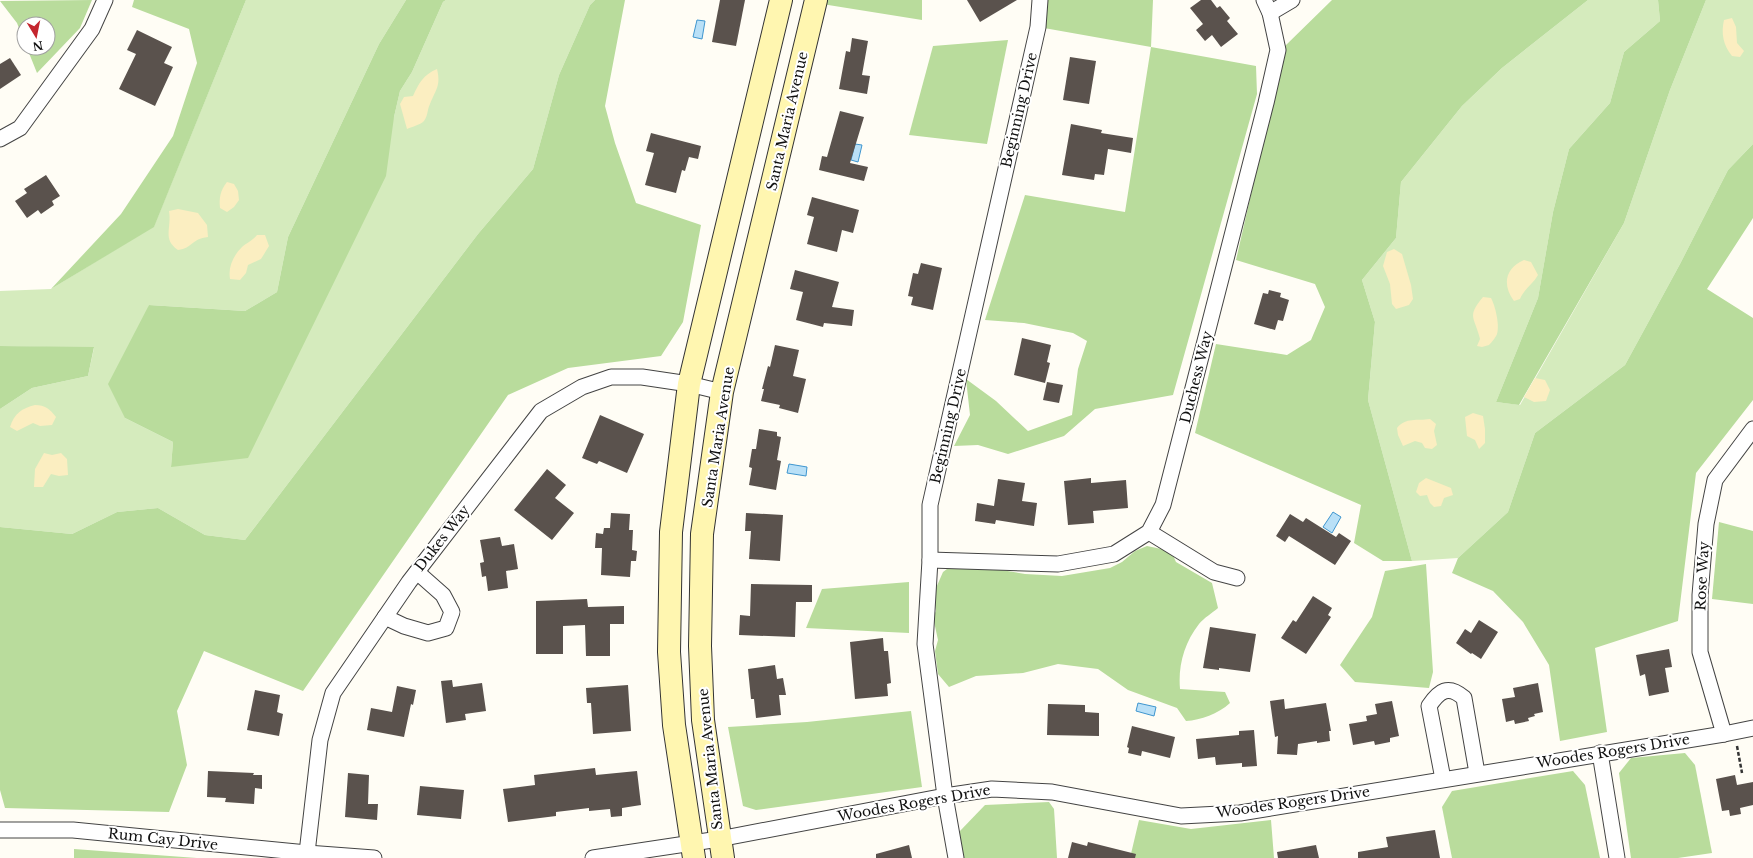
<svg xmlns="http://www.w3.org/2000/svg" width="1753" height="858" viewBox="0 0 1753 858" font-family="'Libre Baskerville',serif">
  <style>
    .green { fill: #d5ebbd }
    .forest { fill: #b9dc9c }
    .sand { fill: #fbeec1 }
    .water { fill: #b9e0f7; stroke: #3f96cf }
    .building { fill: #5a524d }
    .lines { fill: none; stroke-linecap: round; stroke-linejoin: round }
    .street-casing { stroke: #444; stroke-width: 17 }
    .secondary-casing { stroke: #333; stroke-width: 24 }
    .path { stroke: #333; stroke-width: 2.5; stroke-dasharray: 4 2; stroke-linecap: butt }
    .street { stroke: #fff; stroke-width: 15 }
    .secondary { stroke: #fff6b0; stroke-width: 22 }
    .labels { text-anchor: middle; stroke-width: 4; stroke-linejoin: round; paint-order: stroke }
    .street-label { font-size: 14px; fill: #111; stroke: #fff }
  </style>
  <rect width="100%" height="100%" fill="#fffdf5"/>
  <g class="green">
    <polygon points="246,0 406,0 379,44 288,237 277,292 245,311 149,305 125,418 173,442 171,467 394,117 400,91 412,72 443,2 446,0 595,0 590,5 559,75 533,169 478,234 245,540 205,535 158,508 117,512 72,534 0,527 0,409 32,388 88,376 94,348 0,346 0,291 51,289 154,226"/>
    <polygon points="1588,0 1658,0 1660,21 1624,52 1610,103 1569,149 1553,212 1538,298 1496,402 1520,405 1624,223 1670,90 1706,0 1753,0 1753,144 1728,170 1680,264 1625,365 1535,433 1508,512 1458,558 1412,561 1368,400 1375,322 1362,280 1396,238 1401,182 1462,106 1502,68"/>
  </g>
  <g class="forest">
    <polygon points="92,0 80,28 37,73 27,48 48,48 48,24 24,24 24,41 17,23 0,1"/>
    <polygon points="134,0 246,0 154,227 51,289 121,214 173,136 197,63 189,29 132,7"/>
    <polygon points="406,0 446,0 443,2 412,72 400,91 394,117 386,176 248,458 171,467 173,442 125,418 108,384 149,305 245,311 277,292 288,237 379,44"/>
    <polygon points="595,0 625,0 605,106 615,143 636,203 701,225 683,322 661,356 568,368 508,395 303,691 204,651 177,711 187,765 169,812 5,808 0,790 0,527 72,534 117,512 158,508 205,535 245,540 478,234 533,169 559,75 590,5"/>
    <polygon points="822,0 922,0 922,20 822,4"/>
    <polygon points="1047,0 1153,0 1151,47 1256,66 1257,94 1173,395 1095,409 1064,436 1008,454 978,445 954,446 970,415 966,379 996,401 1028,431 1072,415 1078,369 1087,341 1073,333 1024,323 985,320 1025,195 1125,212 1151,47 1044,28"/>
    <polygon points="1332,0 1588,0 1502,68 1462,106 1401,182 1396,238 1362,280 1375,322 1368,400 1412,561 1383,561 1354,543 1361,505 1195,433 1216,344 1287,355 1311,340 1325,307 1315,284 1236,260 1285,46"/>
    <polygon points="1658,0 1706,0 1670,90 1624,223 1519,405 1496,402 1538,298 1553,212 1569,149 1610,103 1624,52 1660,21"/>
    <polygon points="1008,40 987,144 909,135 933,46"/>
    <polygon points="1753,144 1753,218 1707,289 1753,318 1753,400 1696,473 1678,621 1595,648 1607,732 1560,741 1549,665 1523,622 1493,591 1452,573 1458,558 1508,512 1535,433 1625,365 1680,264 1728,170"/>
    <polygon points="0,346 94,347 88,376 32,388 0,409"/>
    <polygon points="1719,522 1753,531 1753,604 1712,599"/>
    <path d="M1147,546L1171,551L1176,562L1212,583L1218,608C1212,613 1204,618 1199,624C1184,643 1178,666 1180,689L1225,692L1230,703C1218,714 1201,720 1186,721L1177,708L1128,690L1098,669L1058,664L1023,673L976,676L949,687L938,674L935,651L938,640L933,617L936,611L933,595L943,572L947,569L978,566L1025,574L1062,576L1110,568L1122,562L1135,551Z"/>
    <polygon points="1426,564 1433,672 1429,688 1355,682 1340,665 1372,617 1385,571"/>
    <polygon points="909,582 909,633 806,628 822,589"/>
    <polygon points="911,711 922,787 756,810 743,806 728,727 807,722"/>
    <polygon points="1685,753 1695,765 1712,853 1678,858 1631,858 1619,773 1631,758"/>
    <polygon points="1573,771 1585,785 1600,858 1452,858 1442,807 1452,791"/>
    <polygon points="1049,802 1054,809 1057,858 964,858 959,832 985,805"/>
    <polygon points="1139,820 1191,829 1271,820 1274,858 1130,858"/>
    <polygon points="74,849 197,858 74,858"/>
  </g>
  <g class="sand">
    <path d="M1732,18L1736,27L1737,43L1744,51L1740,57L1732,56C1723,45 1721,33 1724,20Z"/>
    <path d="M437,69C441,86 436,89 430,104C427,110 428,116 424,121C420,125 411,127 407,129L400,104L404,97L413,96C419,83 423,75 437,69Z"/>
    <path d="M227,182L234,184L238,191L239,200L234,207L227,212L220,208C219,198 220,191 227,182Z"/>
    <path d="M178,209L198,213L207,225L208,237C191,239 193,248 178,250C162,239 172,228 169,211Z"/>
    <path d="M257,235H265L269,246L261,259L248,265L246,273L240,280L230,279C228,267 233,256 242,247C246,243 252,241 257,235Z"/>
    <polygon points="1394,249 1402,254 1411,285 1413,299 1409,305 1396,309 1392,304 1390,284 1383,266 1387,252"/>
    <path d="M1524,260L1531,262L1538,275C1533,284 1524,289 1520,299L1514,301C1502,285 1505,268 1524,260Z"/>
    <path d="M1483,297L1491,298C1495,305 1500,325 1497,334C1496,337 1492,342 1489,345L1482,347L1477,346L1480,339C1475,317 1466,317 1483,297Z"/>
    <polygon points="1535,378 1545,380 1550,390 1546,401 1534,402 1524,397"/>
    <path d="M35,405C45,405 50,409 56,417L52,425L40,426L33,423L17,431L10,427C14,414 22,408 35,405Z"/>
    <polygon points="1473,413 1483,416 1485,429 1485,443 1479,449 1475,440 1467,436 1465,417"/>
    <path d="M1430,419L1436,424L1434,431L1437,445L1432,449L1425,448L1422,443L1415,441L1403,446L1398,435L1397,428C1406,417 1417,421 1430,419Z"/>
    <polygon points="44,453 52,455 61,453 67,459 68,475 59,476 51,474 43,487 34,487 35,469"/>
    <polygon points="1426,478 1451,488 1453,495 1444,498 1441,506 1434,507 1430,503 1427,495 1420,496 1416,492 1419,483"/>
  </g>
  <g class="water">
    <polygon points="697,20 705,21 702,39 693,37"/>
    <polygon points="855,144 862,145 858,162 851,160"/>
    <polygon points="789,464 807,467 806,476 787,473"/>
    <polygon points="1333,512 1341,517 1332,533 1323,527"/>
    <polygon points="1138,703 1156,707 1154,716 1136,711"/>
  </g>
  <g class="building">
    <polygon points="720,0 745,0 736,46 712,42"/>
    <polygon points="967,0 1017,0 980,22"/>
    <polygon points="1201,0 1211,0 1217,8 1220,6 1230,18 1227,21 1238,34 1221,47 1212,35 1205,41 1196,30 1203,24 1190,8"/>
    <polygon points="137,30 172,47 164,63 173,67 155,106 119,89 136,54 127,50"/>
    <polygon points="852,38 868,41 862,75 870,76 867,94 839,89 846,51 850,52"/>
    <polygon points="1070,57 1096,61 1089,104 1063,100"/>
    <polygon points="10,58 21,75 0,89 0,64"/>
    <polygon points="840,111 864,117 850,163 868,167 864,181 819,170 822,156 827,157"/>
    <polygon points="1071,124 1102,130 1101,133 1133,138 1131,153 1108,149 1104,175 1095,174 1094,180 1062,175"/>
    <polygon points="651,133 701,146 698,159 689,157 685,171 682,170 676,193 645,185 654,153 646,151"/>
    <polygon points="46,175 60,196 52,201 54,205 41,214 38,210 27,218 15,201 27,193 24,189"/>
    <polygon points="812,197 859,210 853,233 842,230 837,252 807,244 814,217 807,215"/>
    <polygon points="921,263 942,268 933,310 911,305 913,297 908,296 913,273 918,274"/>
    <polygon points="795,270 839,282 832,307 854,310 852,326 824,323 823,327 796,320 803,292 790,289"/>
    <polygon points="1269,290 1281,293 1280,297 1289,300 1283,321 1278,320 1275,330 1254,324 1263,293 1268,294"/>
    <polygon points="1022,338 1051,345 1047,362 1050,363 1045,383 1014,375"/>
    <polygon points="775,345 799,350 793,376 806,379 798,413 779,408 780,405 761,401 764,389 762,389 768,366 770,367"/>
    <polygon points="1047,382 1063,385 1059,403 1043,400"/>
    <polygon points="600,415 644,434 627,473 599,461 597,464 582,458"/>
    <polygon points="759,429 777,432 777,436 781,437 777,460 781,461 776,490 749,485 752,468 749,467 752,449 756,449"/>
    <polygon points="547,469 566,485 555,498 574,513 552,540 514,510"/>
    <polygon points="1091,478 1091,483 1126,480 1128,508 1093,511 1094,523 1068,525 1064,481"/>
    <polygon points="998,479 1025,483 1022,501 1037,503 1034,526 996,520 995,524 975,521 977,503 994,506"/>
    <polygon points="611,513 630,514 629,530 633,530 632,550 637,551 636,561 631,561 630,577 601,575 602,548 595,548 596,533 603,534 604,528 610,528"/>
    <polygon points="746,513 783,515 780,561 749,559 751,531 745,531"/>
    <polygon points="1290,514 1303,522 1306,518 1336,537 1339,533 1351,541 1335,565 1289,536 1285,542 1276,536"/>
    <polygon points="500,537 502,546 514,544 518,569 506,571 508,588 488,591 486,576 482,577 480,563 484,562 480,540"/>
    <polygon points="751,584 812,585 812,602 796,602 795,637 739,635 740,615 750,616"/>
    <polygon points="1313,596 1332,608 1328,615 1331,617 1306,654 1281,638 1293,620 1296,622"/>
    <polygon points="587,599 588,607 624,606 624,624 610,624 610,656 586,656 585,625 563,626 563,654 536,654 536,601"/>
    <polygon points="1479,620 1498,632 1481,659 1472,653 1471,654 1456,643 1465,629 1471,633"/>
    <polygon points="1210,627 1256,634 1250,672 1219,668 1219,670 1203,668"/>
    <polygon points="883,638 884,651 888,651 891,683 887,684 888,696 855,699 850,642"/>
    <polygon points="1669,649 1672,667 1665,668 1669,692 1649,696 1645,674 1640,676 1636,655"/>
    <polygon points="775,665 777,679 783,678 786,695 779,695 781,715 756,718 754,699 751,699 748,669"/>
    <polygon points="452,680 453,687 482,683 486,711 465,714 466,720 446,723 441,681"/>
    <polygon points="1538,683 1543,712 1534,714 1535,716 1528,718 1529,721 1515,724 1514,720 1506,722 1502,699 1515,697 1513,688"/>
    <polygon points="628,685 631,731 593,734 591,703 587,703 586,688"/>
    <polygon points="397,686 416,690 413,705 411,704 404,737 367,730 371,708 392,712"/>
    <polygon points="255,690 280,695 277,712 283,714 279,736 247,730"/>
    <polygon points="1284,699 1285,709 1326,703 1331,731 1329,731 1330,741 1317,743 1317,741 1298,744 1297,755 1277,754 1278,736 1275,737 1270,701"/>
    <polygon points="1392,701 1399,736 1390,738 1390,742 1375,745 1374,741 1353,745 1349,724 1367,721 1366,716 1377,714 1375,704"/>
    <polygon points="1048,704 1085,705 1085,712 1099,713 1099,736 1047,735"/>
    <polygon points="1132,726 1175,737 1170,758 1142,751 1141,756 1128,753 1129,748 1127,747"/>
    <polygon points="1254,730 1257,766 1242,767 1242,763 1216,765 1215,757 1198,759 1196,739 1239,735 1239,731"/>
    <polygon points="595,768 596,775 637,771 641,805 622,808 622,816 611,817 610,809 589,811 589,808 556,812 556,816 508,822 503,789 535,785 534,775"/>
    <polygon points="208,771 254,773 253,775 262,775 262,789 255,788 254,804 225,802 226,798 207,797"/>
    <polygon points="348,773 369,775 368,804 378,804 377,820 345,817"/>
    <polygon points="1735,775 1737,785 1753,782 1753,805 1740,808 1741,814 1730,816 1729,810 1722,811 1716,779"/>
    <polygon points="420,786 464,790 461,819 417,815"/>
    <polygon points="1435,830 1440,858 1358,858 1358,852 1388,847 1386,837"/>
    <polygon points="1072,842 1087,846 1088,842 1136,854 1135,858 1068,858"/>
    <polygon points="909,845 912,858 876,858 876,854"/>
    <polygon points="1316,845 1319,858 1278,858 1277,852"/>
  </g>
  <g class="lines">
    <g class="street-casing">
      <g id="street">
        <polyline points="1270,13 1292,0"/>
        <polyline points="0,139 20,128 92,29 105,0"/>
        <polyline points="1149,532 1214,572 1237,578"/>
        <polyline points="930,560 1058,564 1114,554 1149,532 1163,505 1266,103 1278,50 1270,13 1264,0"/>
        <polyline points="385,617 404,626 428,633 446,628 452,612 443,595 417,572"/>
        <polyline points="1724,734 1700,652 1700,595 1706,524 1715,480 1753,429"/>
        <polyline points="1600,753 1617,858"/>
        <path d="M1443,779L1429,706C1439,691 1448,684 1464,698L1477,773"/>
        <polyline points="0,830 73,830 307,853 374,858"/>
        <polyline points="307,853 320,740 333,693 409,582 541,411 582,387 611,377 642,377 689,384 722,392"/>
        <polyline points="593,858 719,839 945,796 992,789 1052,792 1181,816 1240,813 1724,734 1753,728"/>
        <polyline points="956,858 945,796 925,644 930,560 930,505 1038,27 1040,0"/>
      </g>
    </g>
    <g class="secondary-casing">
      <g id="secondary">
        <polyline points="694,858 674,725 669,652 671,532 689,384 781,0"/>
        <polyline points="723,858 703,720 700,646 702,534 722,392 816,0"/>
      </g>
    </g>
    <polyline class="path" points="1737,746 1742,773"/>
    <use href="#street" class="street"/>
    <use href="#secondary" class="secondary"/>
  </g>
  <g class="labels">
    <g class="street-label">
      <text transform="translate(1019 110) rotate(-77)" y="5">Beginning Drive</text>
      <text transform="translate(787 121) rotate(-77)" y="5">Santa Maria Avenue</text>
      <text transform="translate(1196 377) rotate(-76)" y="5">Duchess Way</text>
      <text transform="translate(948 426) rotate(-77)" y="5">Beginning Drive</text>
      <text transform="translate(718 437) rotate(-81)" y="5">Santa Maria Avenue</text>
      <text transform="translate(442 538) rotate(-52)" y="5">Dukes Way</text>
      <text transform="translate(1702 576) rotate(-87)" y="5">Rose Way</text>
      <text transform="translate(1613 751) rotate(-9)" y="5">Woodes Rogers Drive</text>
      <text transform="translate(710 759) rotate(-96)" y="5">Santa Maria Avenue</text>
      <text transform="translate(1293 802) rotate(-8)" y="5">Woodes Rogers Drive</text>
      <text transform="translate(914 803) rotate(-10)" y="5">Woodes Rogers Drive</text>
      <text transform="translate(163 839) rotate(6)" y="5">Rum Cay Drive</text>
    </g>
  </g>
  <g transform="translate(36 36) rotate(170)"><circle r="19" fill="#ffffff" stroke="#a0a0a0"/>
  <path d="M0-3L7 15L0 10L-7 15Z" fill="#c4262e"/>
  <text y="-6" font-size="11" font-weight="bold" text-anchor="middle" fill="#111111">N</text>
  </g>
</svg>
